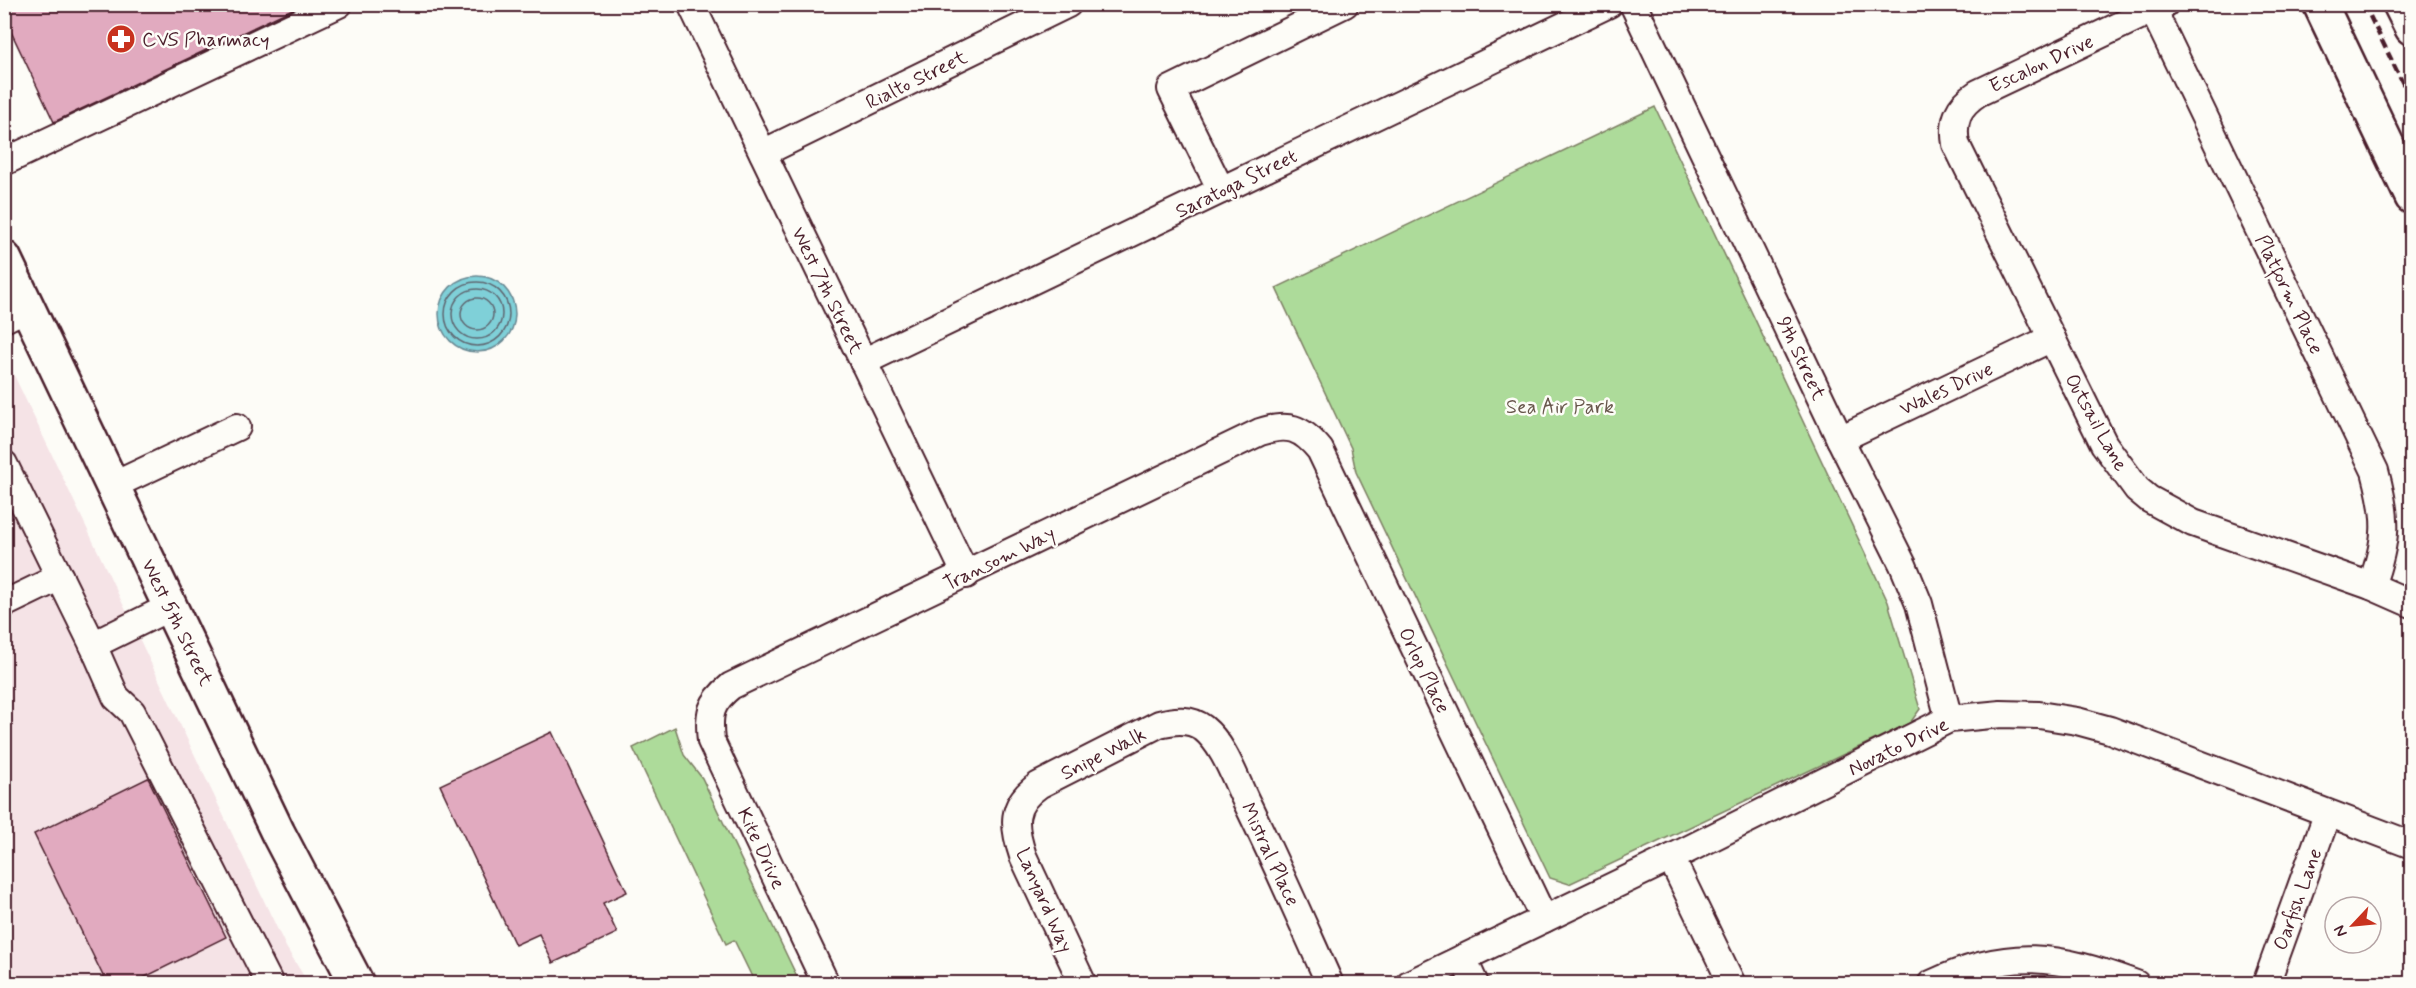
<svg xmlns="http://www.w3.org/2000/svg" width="2416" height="988" viewBox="0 0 2416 988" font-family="Mynerve,sans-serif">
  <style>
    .built { fill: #f5e3e6 }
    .green { fill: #addb9a; stroke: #7c7d62; stroke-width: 1.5 }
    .water { fill: #7fd0d8; stroke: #6a8993; stroke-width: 1.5 }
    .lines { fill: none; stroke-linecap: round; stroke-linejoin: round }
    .shore { stroke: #5f6670; stroke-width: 1.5 }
    .building { fill: #e1aabf; stroke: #4a1f2b; stroke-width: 1.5 }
    .minor-casing { stroke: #4a1f2b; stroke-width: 30 }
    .major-casing { stroke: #4a1f2b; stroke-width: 38 }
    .minor { stroke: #fdfcf7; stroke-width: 26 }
    .major { stroke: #fdfcf7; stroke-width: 33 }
    .rail { stroke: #4a1f2b; stroke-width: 4.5; stroke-dasharray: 9 4.5; stroke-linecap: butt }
    .labels { text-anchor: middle; stroke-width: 5; stroke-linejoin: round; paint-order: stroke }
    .poi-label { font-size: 20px; fill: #4a1f2b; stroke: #fdfcf7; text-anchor: start }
    .street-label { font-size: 20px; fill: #4a1f2b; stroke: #fdfcf7 }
    .park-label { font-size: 20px; fill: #68574c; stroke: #fdfcf7 }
  </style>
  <rect width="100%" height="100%" fill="#fdfcf7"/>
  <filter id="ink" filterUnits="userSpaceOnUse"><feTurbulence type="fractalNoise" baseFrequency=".0167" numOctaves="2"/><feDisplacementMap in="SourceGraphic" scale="12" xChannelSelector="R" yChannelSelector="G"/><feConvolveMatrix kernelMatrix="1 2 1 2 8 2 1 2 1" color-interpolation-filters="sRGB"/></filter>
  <g filter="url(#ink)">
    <polygon class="built" points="4,354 286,947 308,983 5,983"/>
    <g class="green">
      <polygon points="1655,107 1888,602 1920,709 1910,723 1569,884 1550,878 1356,472 1351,448 1276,288"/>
      <polygon points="675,727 684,755 702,778 800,983 755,983 734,940 726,944 633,748"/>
    </g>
    <circle class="water" cx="477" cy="314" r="38"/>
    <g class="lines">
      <g class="shore">
        <circle cx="477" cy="314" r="32"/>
        <circle cx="477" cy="314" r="25"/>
        <circle cx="477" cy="314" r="16"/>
      </g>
    </g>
    <g class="building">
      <polygon points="4,4 303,4 54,122 4,17"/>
      <polygon points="552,732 627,892 603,903 617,933 553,963 539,934 515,945 440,785"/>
      <polygon points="148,778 226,937 131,984 107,984 34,834"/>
    </g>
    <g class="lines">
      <g class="minor-casing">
        <g id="minor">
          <polyline points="691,4 966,575"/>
          <polyline points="1633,4 1840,439 1903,565 1919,604 1949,719"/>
          <path d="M2165,4L1978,93C1958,106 1952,120 1956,144L2104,444L2137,489L2149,499L2193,523L2371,586L2412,604"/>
          <path d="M2153,10L2375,471C2388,519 2388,539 2371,586"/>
          <polyline points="763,153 1068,4"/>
          <polyline points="4,162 339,4"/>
          <polyline points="1221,190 1171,89 1345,4"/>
          <polyline points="4,319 28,307"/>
          <polyline points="863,362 1609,4"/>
          <polyline points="1840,439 2052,338"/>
          <polyline points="4,464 93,645 170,607"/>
          <polyline points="112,486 237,427"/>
          <polyline points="4,604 60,577"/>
          <polyline points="93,645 116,697 132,712 270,984"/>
          <polyline points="1671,858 1732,984"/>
          <polyline points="1463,958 1475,984"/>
          <path d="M826,984L711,741C708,714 710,703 731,686L1260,432C1288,423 1301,427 1320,450L1544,919"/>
          <path d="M1083,984L1023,856C1013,826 1010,805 1039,785L1159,724C1174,720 1190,718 1203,728C1224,745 1234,776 1245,799C1275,860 1302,922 1330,984"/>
          <polyline points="1409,984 1671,858 1949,719 2001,714 2039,715 2077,721 2110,730 2412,845"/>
          <path d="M1931,984C2009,947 2057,955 2136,984"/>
          <polyline points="2266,984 2327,815"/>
        </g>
      </g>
      <g class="major-casing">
        <g id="major">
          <polyline points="2320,4 2412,197"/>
          <polyline points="2400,4 2412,28"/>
          <polyline points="4,258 278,833 357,984"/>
        </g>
      </g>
      <use href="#minor" class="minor"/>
      <use href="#major" class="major"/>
      <polyline class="rail" points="2364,4 2412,102"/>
    </g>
  </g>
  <defs>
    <g id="pharmacy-disc" transform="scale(1.5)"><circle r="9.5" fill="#c8321e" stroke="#fdfcf7"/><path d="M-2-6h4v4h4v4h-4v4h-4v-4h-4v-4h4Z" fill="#fff"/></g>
  </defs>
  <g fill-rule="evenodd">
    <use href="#pharmacy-disc" x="121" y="39"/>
  </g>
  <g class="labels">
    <g class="poi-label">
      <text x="142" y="46">CVS Pharmacy</text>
    </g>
    <g class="street-label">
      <text transform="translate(2041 63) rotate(-25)" y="7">Escalon Drive</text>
      <text transform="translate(916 79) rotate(-26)" y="7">Rialto Street</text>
      <text transform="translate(1236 183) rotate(-26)" y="7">Saratoga Street</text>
      <text transform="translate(828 290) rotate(64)" y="7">West 7th Street</text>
      <text transform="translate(2290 294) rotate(64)" y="7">Platform Place</text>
      <text transform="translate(1802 358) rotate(65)" y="7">9th Street</text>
      <text transform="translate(1946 388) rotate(-25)" y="7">Wales Drive</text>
      <text transform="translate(2097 422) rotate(61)" y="7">Outsail Lane</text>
      <text transform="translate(999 558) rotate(-26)" y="7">Transom Way</text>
      <text transform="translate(178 622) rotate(64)" y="7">West 5th Street</text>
      <text transform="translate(1425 670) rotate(64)" y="7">Orlop Place</text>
      <text transform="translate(1898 746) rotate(-26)" y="7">Novato Drive</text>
      <text transform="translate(1103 753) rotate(-27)" y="7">Snipe Walk</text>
      <text transform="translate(762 848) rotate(65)" y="7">Kite Drive</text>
      <text transform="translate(1271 854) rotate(65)" y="7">Mistral Place</text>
      <text transform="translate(2297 899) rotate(-70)" y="7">Oarfish Lane</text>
      <text transform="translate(1045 900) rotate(66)" y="7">Lanyard Way</text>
    </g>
    <g class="park-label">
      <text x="1560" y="413">Sea Air Park</text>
    </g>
  </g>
  <rect width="2416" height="988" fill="none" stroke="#fdfcf7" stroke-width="24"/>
  <rect x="12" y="12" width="2392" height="964" fill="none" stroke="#4a1f2b" stroke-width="2" filter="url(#ink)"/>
  <g transform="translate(2353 925) rotate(244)"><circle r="28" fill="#fdfcf7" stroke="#b5a4a5" stroke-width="1.5"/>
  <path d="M0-4.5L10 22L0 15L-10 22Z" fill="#c8321e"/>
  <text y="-9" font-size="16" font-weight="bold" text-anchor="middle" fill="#4a1f2b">N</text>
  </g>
</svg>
